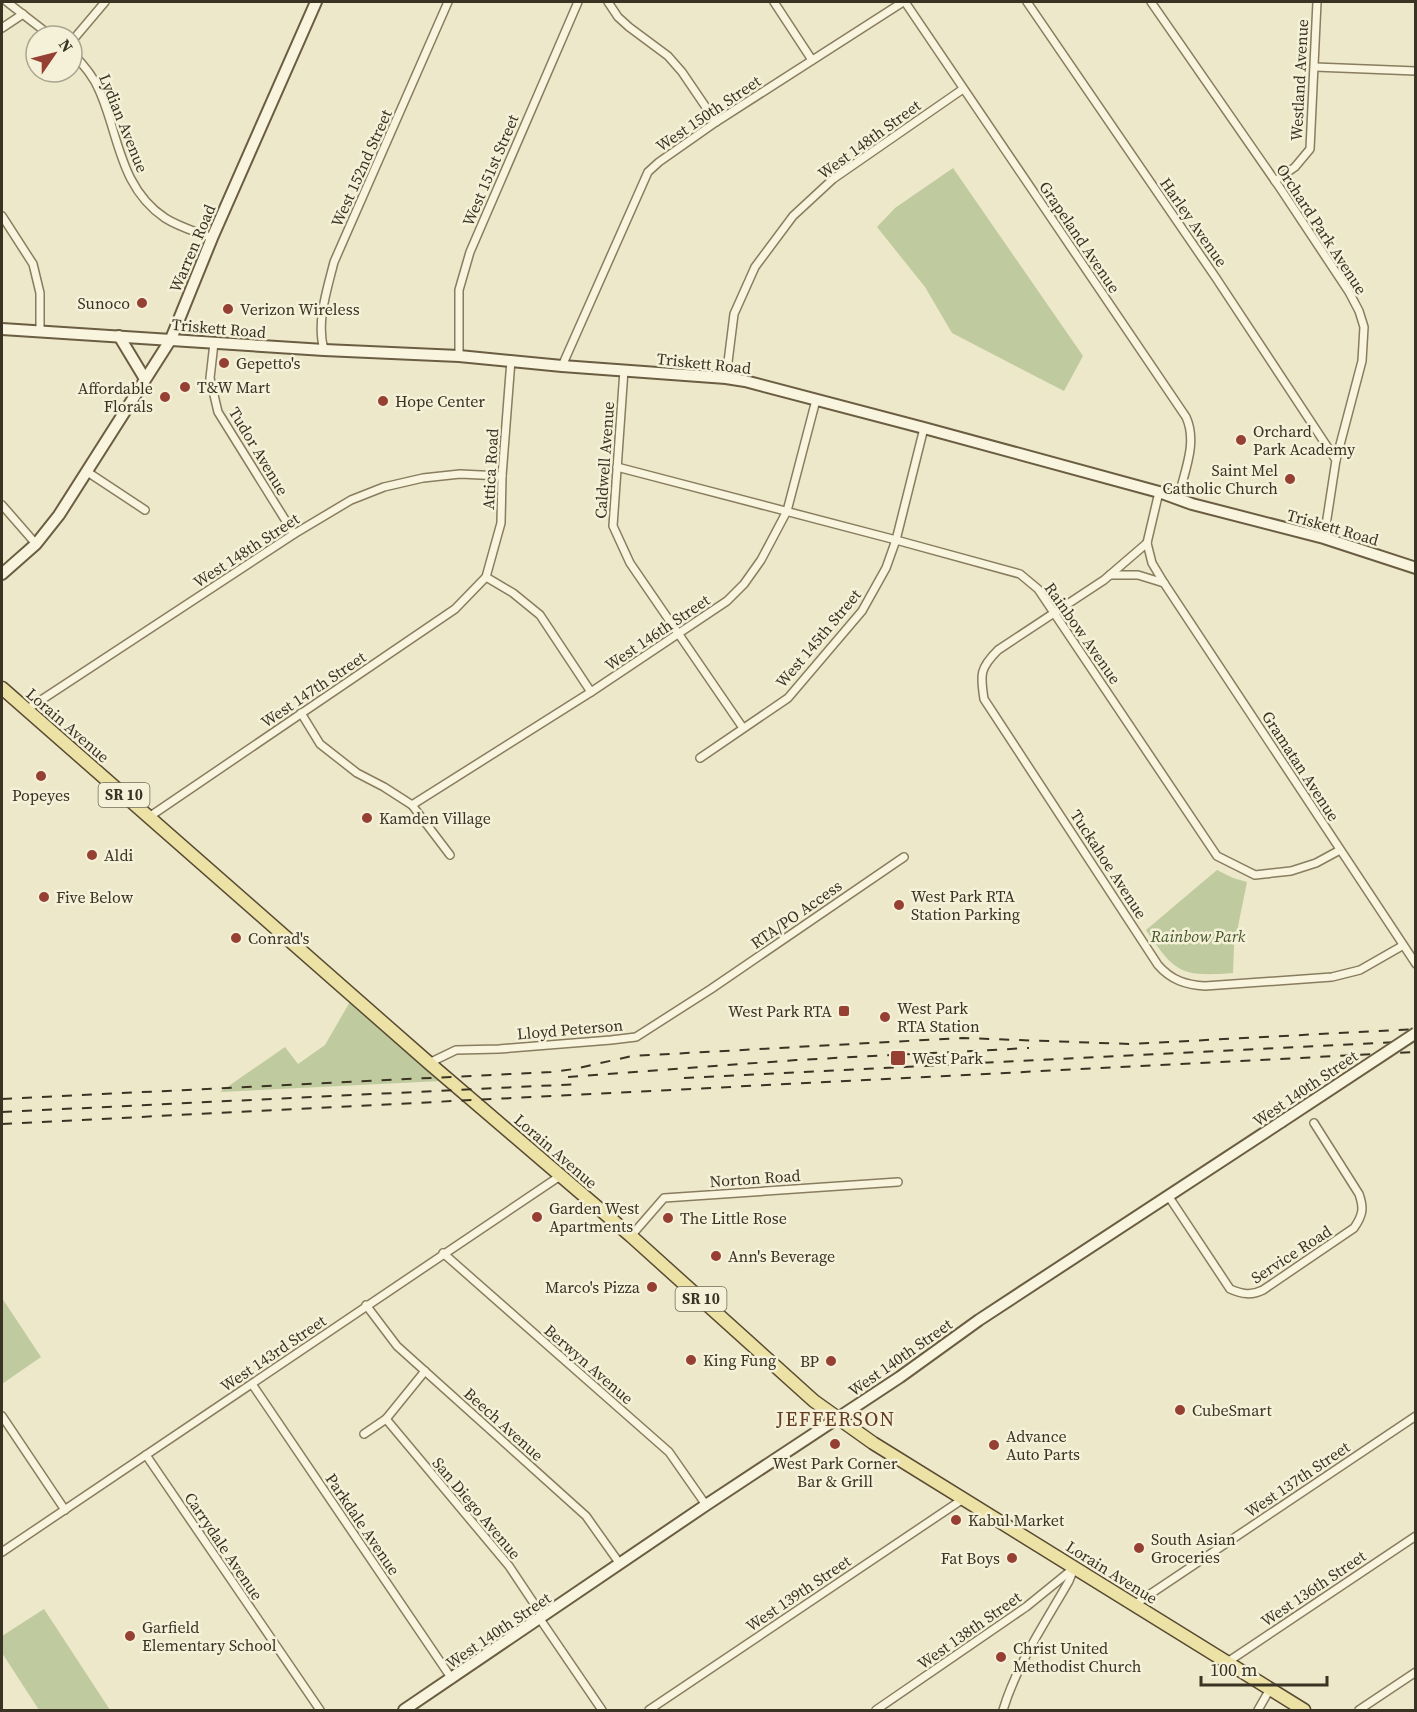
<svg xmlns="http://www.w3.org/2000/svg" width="1417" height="1712" viewBox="0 0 1417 1712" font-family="'Source Serif 4',serif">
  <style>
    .green { fill: #bfcb9e }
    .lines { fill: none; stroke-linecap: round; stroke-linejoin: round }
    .street-casing { stroke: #897c5f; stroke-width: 10 }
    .secondary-casing { stroke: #6b5d42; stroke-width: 14 }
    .primary-casing { stroke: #584a33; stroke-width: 15 }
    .street { stroke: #f8f4dd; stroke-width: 7 }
    .secondary { stroke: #f8f4dd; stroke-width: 10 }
    .primary { stroke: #ede2a5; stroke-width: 12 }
    .rail { stroke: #3a3222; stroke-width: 2; stroke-dasharray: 10 10; stroke-linecap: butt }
    .secondary-bridge-casing { stroke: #6b5d42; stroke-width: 14; stroke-linecap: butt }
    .secondary-bridge { stroke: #f8f4dd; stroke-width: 10 }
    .poi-dot { fill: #954032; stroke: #f5f1d9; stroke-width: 2 }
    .labels { text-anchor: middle; stroke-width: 5; stroke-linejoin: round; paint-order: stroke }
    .shield { fill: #f5f1d9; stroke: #726b59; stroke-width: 1.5 }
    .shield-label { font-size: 15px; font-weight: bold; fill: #3a3222 }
    .street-label { font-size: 16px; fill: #3a3222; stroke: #f5f1d9 }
    .poi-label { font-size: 16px; fill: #3a3222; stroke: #f5f1d9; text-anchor: start }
    .park-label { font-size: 16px; font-style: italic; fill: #445629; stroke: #f5f1d9 }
    .quarter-label { font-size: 20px; letter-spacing: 1.5px; fill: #653b23; stroke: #f5f1d9 }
  </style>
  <rect width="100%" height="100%" fill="#ede8ca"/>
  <g class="green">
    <polygon points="953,168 1083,356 1064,391 952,333 925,287 877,227 895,208"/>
    <path d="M1217,870L1233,878L1247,882L1234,946L1233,973C1181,977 1175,973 1146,930Z"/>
    <polygon points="351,1000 441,1081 220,1092 285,1047 298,1064 325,1045"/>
    <polygon points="2,1298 41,1357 2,1384"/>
    <polygon points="44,1609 110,1710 39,1710 2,1653 2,1636"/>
  </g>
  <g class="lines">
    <g class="street-casing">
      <g id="street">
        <polyline points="7,2 51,36"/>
        <polyline points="608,2 618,17 629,27 668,56 682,72 716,122"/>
        <polyline points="774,2 812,60"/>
        <path d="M905,2L1186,417C1198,443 1184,472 1178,499"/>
        <polyline points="1027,2 1216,278 1336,460"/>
        <polyline points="1151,2 1280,188 1349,292 1359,311 1364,327 1362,361 1336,460 1324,538"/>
        <polyline points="2,28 23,14"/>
        <polyline points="72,41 105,2"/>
        <path d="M72,53C83,64 93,75 99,90C119,134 119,187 165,218C179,227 197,232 212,238"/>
        <polyline points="1315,67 1416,71"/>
        <polyline points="1275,181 1295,167 1310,149 1317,2"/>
        <polyline points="2,216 33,264 40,293 40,331"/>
        <polyline points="214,343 210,378 218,412 294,534"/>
        <path d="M324,350C316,322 327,290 334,262L448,2"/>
        <polyline points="459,356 459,290 470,252 578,2"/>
        <polyline points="562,366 648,172 659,162 716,122 903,2"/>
        <polyline points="624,370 613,526 630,563 743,728"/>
        <polyline points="726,378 734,314 755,267 793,216 833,179 963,89"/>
        <polyline points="617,467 896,540 1020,574 1038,589 1217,856 1255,875 1291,871 1316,863 1340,850"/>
        <polyline points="86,471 145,510"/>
        <polyline points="1159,492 1147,543 1152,563 1164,583 1416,964"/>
        <polyline points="2,505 36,544"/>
        <path d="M1147,543L1104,580L998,650C980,668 980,674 984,699L1158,965C1171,980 1186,985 1205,986L1332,977L1360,970L1402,946"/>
        <polyline points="1110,575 1138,575 1164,583"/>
        <polyline points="486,577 513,593 540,615 591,692"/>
        <polyline points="26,710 294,534 351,500 384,487 423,478 460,474 502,476"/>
        <polyline points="301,713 320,744 357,773 384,787 412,805 450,855"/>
        <polyline points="700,758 788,698 862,611 886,568 896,540 924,428"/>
        <polyline points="412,805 591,692 727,601 744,584 761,560 787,511 816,400"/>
        <polyline points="149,817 455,609 486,577 501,523 502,476 511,360"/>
        <polyline points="429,1063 456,1050 499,1049 611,1040 636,1037 711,989 904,857"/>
        <path d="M1169,1197L1230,1289C1242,1294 1251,1296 1263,1290L1354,1228C1363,1215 1364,1208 1359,1194L1314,1123"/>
        <polyline points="631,1236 664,1198 898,1182"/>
        <polyline points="443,1253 669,1452 706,1505"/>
        <polyline points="366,1305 397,1346 586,1516 620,1564"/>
        <polyline points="252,1384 452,1679"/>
        <polyline points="2,1416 65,1510"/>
        <polyline points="386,1419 509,1566 543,1617"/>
        <polyline points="364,1434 386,1419 425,1371"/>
        <polyline points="146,1455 320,1710"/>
        <polyline points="2,1552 560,1176"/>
        <polyline points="1134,1605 1416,1416"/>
        <polyline points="540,1619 602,1710"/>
        <polyline points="1226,1663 1416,1536"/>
        <polyline points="649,1710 963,1499"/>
        <polyline points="876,1710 1026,1607 1074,1568"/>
        <path d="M1003,1710C1017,1664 1045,1623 1069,1581L1073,1571"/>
        <polyline points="1258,1710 1270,1689"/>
        <polyline points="1359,1710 1416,1672"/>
      </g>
    </g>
    <g class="secondary-casing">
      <g id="secondary">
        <polyline points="2,329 324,350 459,356 562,366 726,378 745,381 924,428 1159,492 1192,504 1324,538 1416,568"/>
        <polyline points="119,336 145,379"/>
        <polyline points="2,574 36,544 59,515 171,339 212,238 316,2"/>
        <polyline points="404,1710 706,1505 900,1377 979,1320 1281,1122"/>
      </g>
    </g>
    <g class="primary-casing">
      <polyline id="primary" points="2,688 429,1063 631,1236 814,1401 873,1443 1304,1710"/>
    </g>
    <use href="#street" class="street"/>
    <use href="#secondary" class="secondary"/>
    <use href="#primary" class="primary"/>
    <g class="rail">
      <polyline points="568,1077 796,1060 1029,1048"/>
      <polyline points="684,1078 1416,1041"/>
      <polyline points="2,1099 551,1072 574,1069 632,1056 962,1038 1130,1044 1416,1029"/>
      <polyline points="2,1112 580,1084"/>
      <polyline points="2,1124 1416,1052"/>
    </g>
    <g class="secondary-bridge-casing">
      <polyline id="secondary-bridge" points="1281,1122 1416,1033"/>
    </g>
    <use href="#secondary-bridge" class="secondary-bridge"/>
  </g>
  <g class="poi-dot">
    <circle cx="142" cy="303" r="6"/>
    <circle cx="228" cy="309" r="6"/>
    <circle cx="224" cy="363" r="6"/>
    <circle cx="185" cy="387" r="6"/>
    <circle cx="165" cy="397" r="6"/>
    <circle cx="383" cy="401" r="6"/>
    <circle cx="1241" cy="440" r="6"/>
    <circle cx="1290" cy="479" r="6"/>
    <circle cx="41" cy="776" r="6"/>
    <circle cx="367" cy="818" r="6"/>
    <circle cx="92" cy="855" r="6"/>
    <circle cx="44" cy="897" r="6"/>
    <circle cx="899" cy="905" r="6"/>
    <circle cx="236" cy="938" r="6"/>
    <rect x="838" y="1005" width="12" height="12" rx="3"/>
    <circle cx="885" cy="1017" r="6"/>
    <rect x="890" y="1050" width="16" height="16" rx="3"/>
    <circle cx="537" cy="1217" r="6"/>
    <circle cx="668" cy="1218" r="6"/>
    <circle cx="716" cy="1256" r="6"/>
    <circle cx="652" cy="1287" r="6"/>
    <circle cx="691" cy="1360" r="6"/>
    <circle cx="831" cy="1361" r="6"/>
    <circle cx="1180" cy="1410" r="6"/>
    <circle cx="835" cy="1444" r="6"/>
    <circle cx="994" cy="1445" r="6"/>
    <circle cx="956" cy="1520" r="6"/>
    <circle cx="1139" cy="1548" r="6"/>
    <circle cx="1012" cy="1558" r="6"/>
    <circle cx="130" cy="1636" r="6"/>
    <circle cx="1001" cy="1657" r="6"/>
  </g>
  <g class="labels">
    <g class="shield">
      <rect x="98.5" y="783" width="51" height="24" rx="4.5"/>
      <rect x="675.5" y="1287" width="51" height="24" rx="4.5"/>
    </g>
    <g class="shield-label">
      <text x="124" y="800">SR 10</text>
      <text x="701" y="1304">SR 10</text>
    </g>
    <g class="street-label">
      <text transform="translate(1299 80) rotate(-87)" y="6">Westland Avenue</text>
      <text transform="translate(708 113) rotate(-34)" y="6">West 150th Street</text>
      <text transform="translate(124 123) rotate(68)" y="6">Lydian Avenue</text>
      <text transform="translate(869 139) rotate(-36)" y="6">West 148th Street</text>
      <text transform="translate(361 168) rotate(-66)" y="6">West 152nd Street</text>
      <text transform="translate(490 170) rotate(-67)" y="6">West 151st Street</text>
      <text transform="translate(1194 222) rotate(55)" y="6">Harley Avenue</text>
      <text transform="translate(1322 229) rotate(57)" y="6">Orchard Park Avenue</text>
      <text transform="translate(1080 237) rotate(56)" y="6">Grapeland Avenue</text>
      <text transform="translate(192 248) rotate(-67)" y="6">Warren Road</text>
      <text transform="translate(219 328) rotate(5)" y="6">Triskett Road</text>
      <text transform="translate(704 363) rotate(6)" y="6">Triskett Road</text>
      <text transform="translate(259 451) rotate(59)" y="6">Tudor Avenue</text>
      <text transform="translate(604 460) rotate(-86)" y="6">Caldwell Avenue</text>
      <text transform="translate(490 469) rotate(-87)" y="6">Attica Road</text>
      <text transform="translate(1333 527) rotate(16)" y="6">Triskett Road</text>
      <text transform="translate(246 550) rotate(-33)" y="6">West 148th Street</text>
      <text transform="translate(657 632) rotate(-34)" y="6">West 146th Street</text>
      <text transform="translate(1083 633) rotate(55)" y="6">Rainbow Avenue</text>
      <text transform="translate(818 638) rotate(-50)" y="6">West 145th Street</text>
      <text transform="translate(313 689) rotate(-34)" y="6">West 147th Street</text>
      <text transform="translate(68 725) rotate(41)" y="6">Lorain Avenue</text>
      <text transform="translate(1301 766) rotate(57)" y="6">Gramatan Avenue</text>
      <text transform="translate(1109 864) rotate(57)" y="6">Tuckahoe Avenue</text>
      <text transform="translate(796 914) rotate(-35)" y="6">RTA/PO Access</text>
      <text transform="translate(570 1029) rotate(-5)" y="6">Lloyd Peterson</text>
      <text transform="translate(1305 1088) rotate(-34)" y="6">West 140th Street</text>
      <text transform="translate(556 1151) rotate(41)" y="6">Lorain Avenue</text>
      <text transform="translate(755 1178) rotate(-4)" y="6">Norton Road</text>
      <text transform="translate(1291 1254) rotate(-33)" y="6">Service Road</text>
      <text transform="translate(273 1353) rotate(-34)" y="6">West 143rd Street</text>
      <text transform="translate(900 1357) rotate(-35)" y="6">West 140th Street</text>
      <text transform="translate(589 1364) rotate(41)" y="6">Berwyn Avenue</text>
      <text transform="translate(504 1424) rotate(42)" y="6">Beech Avenue</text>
      <text transform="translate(1297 1479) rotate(-34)" y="6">West 137th Street</text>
      <text transform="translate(477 1508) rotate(50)" y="6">San Diego Avenue</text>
      <text transform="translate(363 1524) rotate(56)" y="6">Parkdale Avenue</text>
      <text transform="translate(224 1546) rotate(56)" y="6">Carrydale Avenue</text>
      <text transform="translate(1112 1572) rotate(32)" y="6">Lorain Avenue</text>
      <text transform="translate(1313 1588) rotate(-34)" y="6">West 136th Street</text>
      <text transform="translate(798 1593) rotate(-34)" y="6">West 139th Street</text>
      <text transform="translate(498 1630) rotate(-34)" y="6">West 140th Street</text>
      <text transform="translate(969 1630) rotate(-35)" y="6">West 138th Street</text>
    </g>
    <g class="poi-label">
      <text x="130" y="309" text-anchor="end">Sunoco</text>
      <text x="240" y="315">Verizon Wireless</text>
      <text x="236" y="369">Gepetto's</text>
      <text x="197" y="393">T&amp;W Mart</text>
      <text x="153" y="394" text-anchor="end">Affordable<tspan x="153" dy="18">Florals</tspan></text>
      <text x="395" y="407">Hope Center</text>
      <text x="1253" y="437">Orchard<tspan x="1253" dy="18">Park Academy</tspan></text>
      <text x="1278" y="476" text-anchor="end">Saint Mel<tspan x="1278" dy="18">Catholic Church</tspan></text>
      <text x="41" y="801" text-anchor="middle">Popeyes</text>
      <text x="379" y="824">Kamden Village</text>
      <text x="104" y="861">Aldi</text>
      <text x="911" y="902">West Park RTA<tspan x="911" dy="18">Station Parking</tspan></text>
      <text x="56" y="903">Five Below</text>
      <text x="248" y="944">Conrad's</text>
      <text x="897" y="1014">West Park<tspan x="897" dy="18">RTA Station</tspan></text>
      <text x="832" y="1017" text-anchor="end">West Park RTA</text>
      <text x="912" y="1064">West Park</text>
      <text x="549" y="1214">Garden West<tspan x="549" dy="18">Apartments</tspan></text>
      <text x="680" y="1224">The Little Rose</text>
      <text x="728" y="1262">Ann's Beverage</text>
      <text x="640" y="1293" text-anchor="end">Marco's Pizza</text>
      <text x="703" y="1366">King Fung</text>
      <text x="819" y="1367" text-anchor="end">BP</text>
      <text x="1192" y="1416">CubeSmart</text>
      <text x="1006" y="1442">Advance<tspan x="1006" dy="18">Auto Parts</tspan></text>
      <text x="835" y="1469" text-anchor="middle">West Park Corner<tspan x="835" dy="18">Bar &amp; Grill</tspan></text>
      <text x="968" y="1526">Kabul Market</text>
      <text x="1151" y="1545">South Asian<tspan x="1151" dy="18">Groceries</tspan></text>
      <text x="1000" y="1564" text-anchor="end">Fat Boys</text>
      <text x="142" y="1633">Garfield<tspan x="142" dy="18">Elementary School</tspan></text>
      <text x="1013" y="1654">Christ United<tspan x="1013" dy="18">Methodist Church</tspan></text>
    </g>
    <g class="park-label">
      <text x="1198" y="942">Rainbow Park</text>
    </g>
    <g class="quarter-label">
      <text x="836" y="1426">JEFFERSON</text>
    </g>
  </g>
  <rect width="1417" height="1712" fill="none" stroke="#3a3222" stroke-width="6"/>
  <g transform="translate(54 54) rotate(55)"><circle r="28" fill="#f5f1d9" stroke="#aaa590" stroke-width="1.5"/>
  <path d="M0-4.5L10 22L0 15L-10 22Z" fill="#954032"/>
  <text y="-9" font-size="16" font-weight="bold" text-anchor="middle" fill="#3a3222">N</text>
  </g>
  <path d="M1201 1676v9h126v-9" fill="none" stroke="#3a3222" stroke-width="3"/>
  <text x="1210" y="1676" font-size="18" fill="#3a3222" stroke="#f5f1d9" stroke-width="4.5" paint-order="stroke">100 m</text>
</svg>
